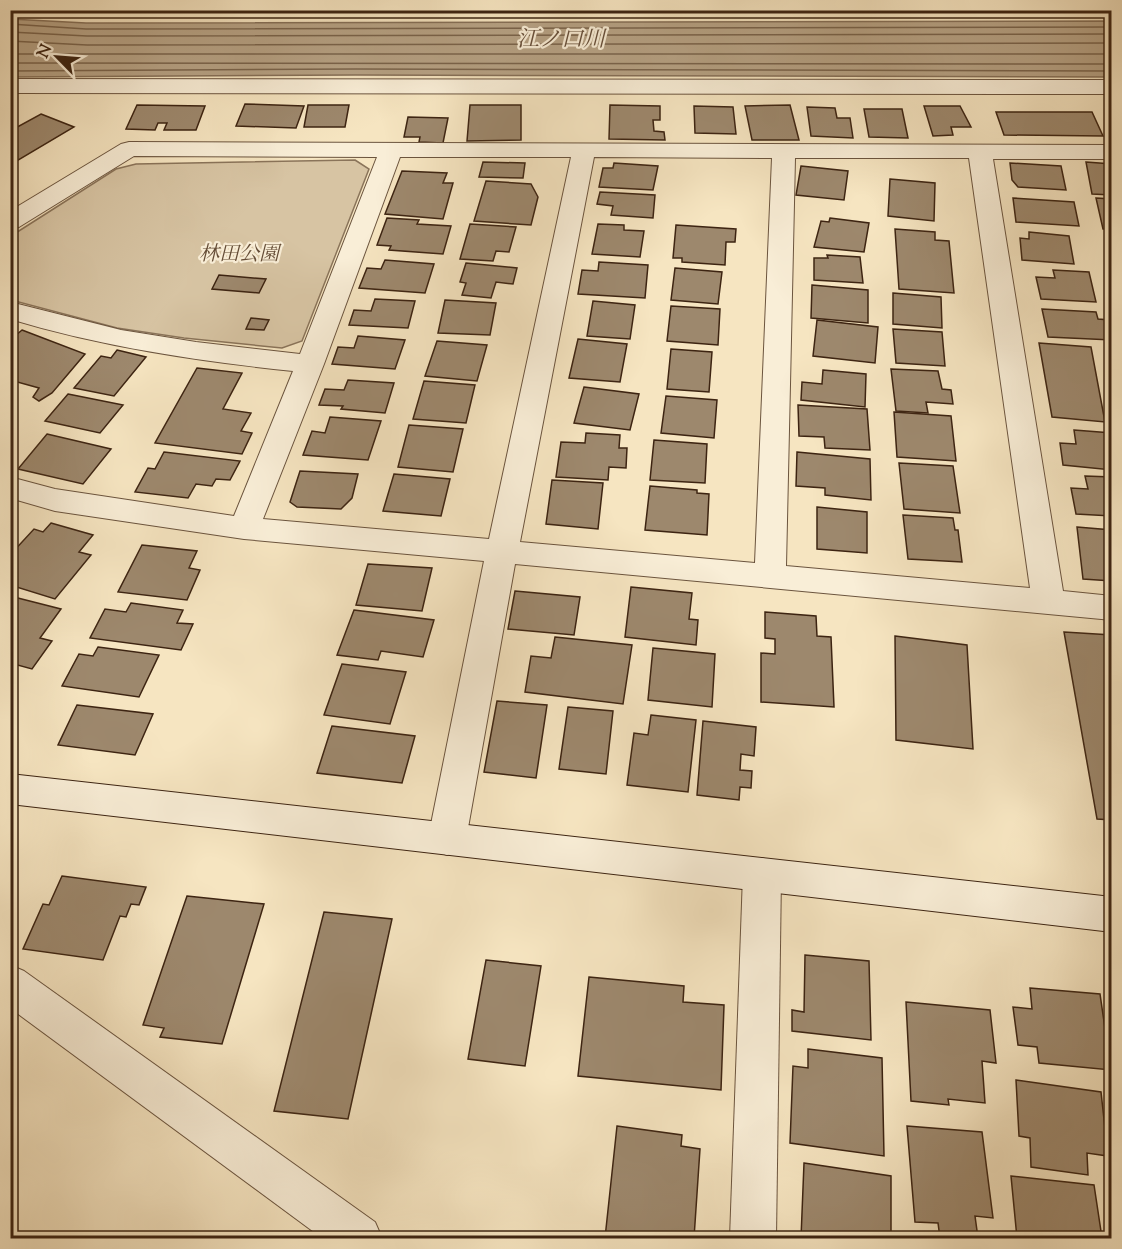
<svg xmlns="http://www.w3.org/2000/svg" width="1122" height="1249" viewBox="0 0 1122 1249" font-family="'Sorts Mill Goudy','Noto Serif JP',serif">
  <style>
    .green { fill: #d7c4a3; stroke: #8a745a; stroke-width: 1.5 }
    .water { fill: #b7a386; stroke: #867058; stroke-width: 1.5 }
    .lines { fill: none; stroke-linecap: round; stroke-linejoin: round }
    .shore { stroke: #7a644c; stroke-width: 1.5 }
    .building { fill: #9d886d; stroke: #3d2412; stroke-width: 1.5 }
    .street-casing { stroke: #6b543e; stroke-width: 2 }
    .secondary-casing { stroke: #3d2412; stroke-width: 2 }
    .street { fill: #f9eed7; fill-rule: evenodd }
    .secondary { fill: #f9eed7; fill-rule: evenodd }
    .labels { text-anchor: middle; stroke-width: 4.5; stroke-linejoin: round; paint-order: stroke }
    .far-park-label { font-size: 20px; font-style: italic; fill: #644c36; stroke: #f9eed7 }
    .far-water-label { font-size: 22px; font-style: italic; fill: #68503b; stroke: #f9eed7 }
  </style>
  <rect width="100%" height="100%" fill="#f6e5c1"/>
  <filter id="stains"><feTurbulence type="fractalNoise" baseFrequency=".00333" numOctaves="4"/><feColorMatrix values="0 0 0 0 .2 0 0 0 0 .09 0 0 0 0 .02 0 0 0 .5 -.17"/></filter>
  <radialGradient id="worn" r=".72"><stop offset=".6" stop-color="#630" stop-opacity="0"/><stop offset="1" stop-color="#630" stop-opacity=".3"/></radialGradient>
  <polygon class="green" points="355,160 369,169 302,341 282,348 184,338 117,328 11,300 11,236 116,169 136,164"/>
  <polygon class="water" points="10,19 86,23 1111,21 1111,77 356,75 11,77"/>
  <g class="lines">
    <g class="shore">
      <polyline points="10,24 86,29 1112,27"/>
      <polyline points="10,32 87,36 1112,34"/>
      <polyline points="10,41 87,45 1112,43"/>
      <polyline points="10,54 1112,54"/>
      <polyline points="10,63 1112,64"/>
      <polyline points="10,71 356,69 1112,71"/>
    </g>
  </g>
  <g class="building">
    <polygon points="245,104 304,106 296,128 236,126"/>
    <polygon points="137,105 205,106 196,130 164,130 167,123 158,123 155,130 126,129"/>
    <polygon points="308,105 349,105 345,127 304,127"/>
    <polygon points="470,105 521,105 521,140 467,141"/>
    <polygon points="610,105 660,106 660,120 653,120 654,131 664,132 665,140 609,139"/>
    <polygon points="790,105 799,140 752,140 745,106"/>
    <polygon points="694,106 733,107 736,134 695,133"/>
    <polygon points="924,106 960,106 971,127 951,127 953,135 933,136"/>
    <polygon points="807,107 835,108 837,118 850,118 853,138 811,136"/>
    <polygon points="864,109 902,109 908,138 869,137"/>
    <polygon points="996,112 1092,112 1103,136 1004,135"/>
    <polygon points="41,114 74,127 15,162 10,160 10,131"/>
    <polygon points="408,117 448,118 443,143 419,142 420,137 404,137"/>
    <polygon points="483,162 525,163 523,178 479,177"/>
    <polygon points="1086,162 1112,164 1112,195 1092,194"/>
    <polygon points="614,163 658,166 653,190 599,187 603,168 613,168"/>
    <polygon points="1010,163 1061,166 1066,190 1018,187 1012,180"/>
    <polygon points="801,166 848,171 844,200 796,195"/>
    <polygon points="402,171 447,173 443,183 453,183 443,219 385,214"/>
    <polygon points="890,179 935,183 934,221 888,216"/>
    <polygon points="486,181 531,184 538,197 531,225 474,221"/>
    <polygon points="600,192 655,195 653,218 611,215 613,206 597,204"/>
    <polygon points="1013,198 1074,202 1079,226 1016,222"/>
    <polygon points="1096,198 1112,199 1112,229 1103,229"/>
    <polygon points="387,218 419,220 417,224 451,226 443,254 389,250 391,246 377,245"/>
    <polygon points="830,218 869,223 864,252 814,247 821,221 829,222"/>
    <polygon points="470,224 516,227 509,252 496,251 493,261 460,259"/>
    <polygon points="598,224 624,225 624,230 644,231 640,257 592,254"/>
    <polygon points="676,225 736,229 735,242 726,242 725,265 682,262 682,258 673,258"/>
    <polygon points="895,229 935,232 935,240 949,241 954,293 899,289"/>
    <polygon points="1029,232 1069,236 1074,264 1022,260 1020,238 1029,239"/>
    <polygon points="827,255 860,257 863,283 814,280 814,258 828,258"/>
    <polygon points="385,260 434,264 425,293 359,288 367,268 381,269"/>
    <polygon points="599,262 648,265 645,298 578,294 582,270 598,271"/>
    <polygon points="466,263 487,265 517,268 513,284 496,282 491,298 462,295 466,283 460,282"/>
    <polygon points="675,268 722,272 718,304 671,300"/>
    <polygon points="1053,270 1089,272 1096,302 1041,299 1036,277 1055,278"/>
    <polygon points="219,275 266,279 259,293 212,289"/>
    <polygon points="812,285 868,290 868,323 811,318"/>
    <polygon points="893,293 941,297 942,328 893,324"/>
    <polygon points="375,299 415,301 408,328 349,325 354,310 371,311"/>
    <polygon points="445,300 496,303 490,335 438,333"/>
    <polygon points="593,301 635,305 630,339 587,336"/>
    <polygon points="671,306 720,309 718,345 667,341"/>
    <polygon points="1042,309 1096,312 1098,319 1110,320 1112,340 1048,337"/>
    <polygon points="251,318 269,320 264,330 246,329"/>
    <polygon points="817,320 878,327 875,363 813,356"/>
    <polygon points="893,329 942,332 945,366 896,363"/>
    <polygon points="22,330 85,354 52,393 39,401 33,397 39,388 10,380 10,334 15,336"/>
    <polygon points="358,336 405,340 395,369 332,364 338,347 354,348"/>
    <polygon points="578,339 627,344 620,382 569,378"/>
    <polygon points="437,341 487,345 477,381 425,376"/>
    <polygon points="1039,343 1091,347 1105,422 1052,417"/>
    <polygon points="671,349 712,352 709,392 667,389"/>
    <polygon points="117,350 146,357 114,396 74,388 101,356 111,358"/>
    <polygon points="197,368 242,373 223,409 251,413 241,431 252,433 242,454 155,443"/>
    <polygon points="891,369 938,371 942,389 951,390 953,404 926,402 928,413 896,411"/>
    <polygon points="823,370 866,374 865,407 801,400 802,382 822,384"/>
    <polygon points="348,380 394,383 385,413 341,409 343,406 319,405 325,389 344,390"/>
    <polygon points="424,381 475,385 466,423 413,419"/>
    <polygon points="584,387 639,394 630,430 574,423"/>
    <polygon points="68,394 123,405 100,433 45,421"/>
    <polygon points="666,396 717,400 714,438 661,433"/>
    <polygon points="798,405 867,409 870,450 825,448 824,437 799,436"/>
    <polygon points="894,412 951,416 956,461 897,457"/>
    <polygon points="330,417 381,421 368,460 303,455 312,431 325,433"/>
    <polygon points="409,425 463,429 453,472 398,467"/>
    <polygon points="1074,430 1112,433 1112,470 1063,465 1060,443 1076,444"/>
    <polygon points="586,433 620,435 619,448 627,448 626,468 609,467 608,480 556,477 561,442 585,443"/>
    <polygon points="47,434 111,449 83,484 18,469"/>
    <polygon points="654,440 707,444 705,483 650,480"/>
    <polygon points="164,452 240,461 230,480 216,479 212,486 196,484 188,498 135,492 148,468 155,469"/>
    <polygon points="797,452 870,459 871,500 825,495 825,488 796,486"/>
    <polygon points="899,463 953,466 960,513 904,509"/>
    <polygon points="300,471 358,474 352,498 341,509 297,507 290,502"/>
    <polygon points="394,474 450,479 441,516 383,511"/>
    <polygon points="1085,476 1112,477 1112,516 1076,514 1071,488 1088,489"/>
    <polygon points="552,480 603,483 598,529 546,524"/>
    <polygon points="650,486 697,490 697,493 709,494 707,535 645,530"/>
    <polygon points="817,507 867,512 867,553 817,549"/>
    <polygon points="903,515 953,518 955,530 958,530 962,562 908,559"/>
    <polygon points="51,523 93,535 79,552 91,555 55,599 10,585 10,555 34,529 43,532"/>
    <polygon points="1077,527 1112,530 1112,581 1083,579"/>
    <polygon points="142,545 197,551 189,568 200,570 187,600 118,592"/>
    <polygon points="368,564 432,568 422,611 356,605"/>
    <polygon points="631,587 692,593 689,619 698,620 696,645 625,637"/>
    <polygon points="515,591 580,597 574,635 508,629"/>
    <polygon points="10,596 61,609 40,638 52,641 32,669 10,663"/>
    <polygon points="131,603 183,610 177,623 193,624 181,650 90,638 105,609 126,612"/>
    <polygon points="354,610 434,620 423,657 381,651 378,660 337,655"/>
    <polygon points="765,612 816,616 817,636 831,637 834,707 761,702 761,653 775,654 775,639 765,638"/>
    <polygon points="1064,632 1112,635 1112,820 1097,819"/>
    <polygon points="895,636 967,645 973,749 896,740"/>
    <polygon points="555,637 632,645 623,704 525,692 531,656 551,658"/>
    <polygon points="98,647 159,655 139,697 62,686 79,654 93,656"/>
    <polygon points="653,648 715,654 712,707 648,700"/>
    <polygon points="342,664 406,672 390,724 324,715"/>
    <polygon points="497,701 547,705 536,778 484,772"/>
    <polygon points="77,705 153,714 135,755 58,745"/>
    <polygon points="568,707 613,711 606,774 559,769"/>
    <polygon points="651,715 696,720 688,792 627,785 634,733 648,735"/>
    <polygon points="703,721 756,727 754,756 741,754 740,770 752,771 751,788 740,787 739,800 697,795"/>
    <polygon points="332,726 415,736 402,783 317,773"/>
    <polygon points="62,876 146,887 139,905 131,904 126,917 120,916 103,960 23,949 43,904 49,905"/>
    <polygon points="187,896 264,904 222,1044 160,1037 164,1028 143,1025"/>
    <polygon points="324,912 392,919 348,1119 274,1111"/>
    <polygon points="805,955 869,961 871,1040 792,1031 792,1010 804,1012"/>
    <polygon points="486,960 541,966 525,1066 468,1059"/>
    <polygon points="589,977 684,986 683,1002 724,1005 721,1090 578,1076"/>
    <polygon points="1030,988 1100,994 1111,1070 1039,1063 1037,1047 1018,1045 1013,1007 1032,1009"/>
    <polygon points="906,1002 990,1010 996,1063 982,1061 985,1103 948,1099 949,1105 911,1101"/>
    <polygon points="808,1049 882,1058 884,1156 790,1143 793,1066 808,1068"/>
    <polygon points="1016,1080 1101,1092 1108,1156 1087,1153 1088,1175 1031,1167 1030,1138 1019,1136"/>
    <polygon points="617,1126 682,1135 681,1146 700,1149 694,1238 605,1238"/>
    <polygon points="907,1126 982,1132 993,1218 975,1216 978,1238 940,1238 938,1223 915,1222"/>
    <polygon points="804,1163 891,1176 891,1238 801,1238"/>
    <polygon points="1011,1176 1094,1185 1102,1238 1017,1238"/>
  </g>
  <g class="lines">
    <g class="street-casing">
      <g id="street">
        <polygon points="10,79 1112,80 1112,94 10,93"/>
        <path d="M129,142L1112,145V159H993L1063,591L1112,596V620L515,564L466,839L460,850L447,855L434,850L428,839L484,561L244,539L55,511L10,498V477L55,489L234,516L293,371C198,361 103,347 10,319V302L121,330L196,342L300,354L377,157L134,156L19,227L10,229V211L121,144ZM400,157H571L489,539L263,519L324,364ZM594,157L772,158L755,563L520,542ZM795,158H969L1030,588L786,566Z"/>
        <polygon points="762,858 776,863 781,875 776,1238 730,1238 743,875 748,863"/>
        <polygon points="10,965 24,971 375,1222 382,1238 322,1238 10,1008"/>
      </g>
    </g>
    <g class="secondary-casing">
      <g id="secondary">
        <polygon points="80,10 607,10 604,14 597,16 90,16 83,14"/>
        <polygon points="10,774 1112,897 1112,932 10,804"/>
      </g>
    </g>
    <use href="#street" class="street"/>
    <use href="#secondary" class="secondary"/>
  </g>
  <g class="labels">
    <g class="far-park-label">
      <text x="239" y="260">林田公園</text>
    </g>
    <g class="far-water-label">
      <text x="561" y="46">江ノ口川</text>
    </g>
  </g>
  <rect width="1122" height="1249" fill="none" stroke="#f6e5c1" stroke-width="36"/>
  <rect x="12" y="12" width="1098" height="1225" fill="none" stroke="#3d2412" stroke-width="3"/>
  <rect x="18" y="18" width="1086" height="1213" fill="none" stroke="#3d2412" stroke-width="1.5"/>
  <g transform="translate(57 57) rotate(295)" stroke="#f9eed7" stroke-width="4.5" paint-order="stroke">
  <path d="M0-4.5L10 22L0 15L-10 22Z" fill="#3d2412"/>
  <text y="-9" font-size="16" font-weight="bold" text-anchor="middle" fill="#3d2412">N</text>
  </g>
  <rect width="100%" height="100%" filter="url(#stains)"/>
  <rect width="100%" height="100%" fill="url(#worn)"/>
</svg>
